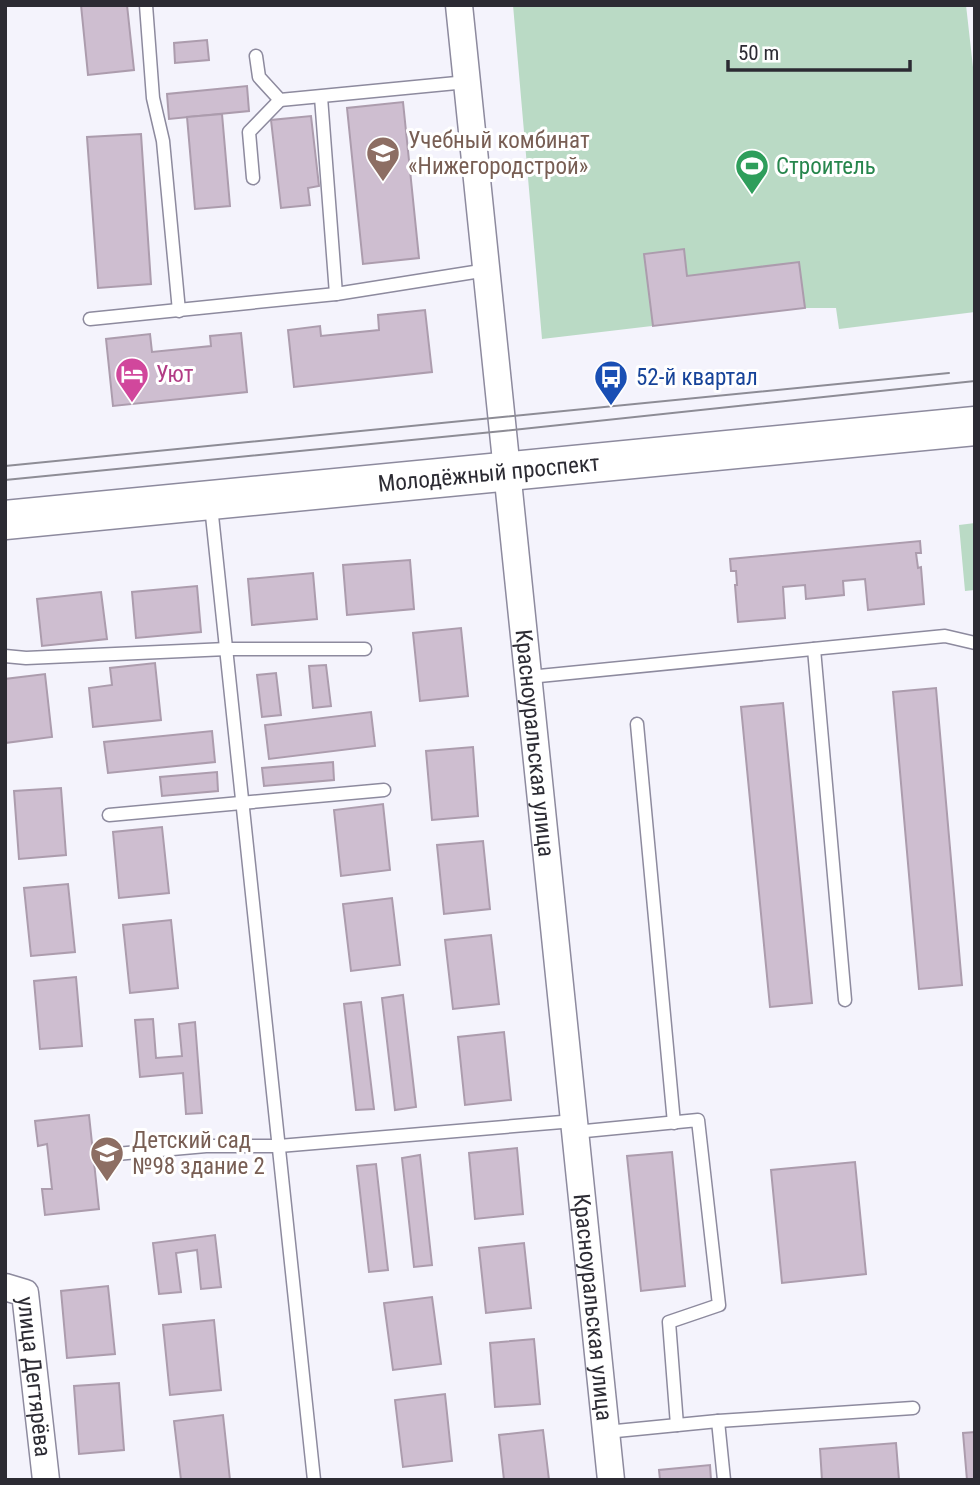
<svg xmlns="http://www.w3.org/2000/svg" width="980" height="1485" viewBox="0 0 980 1485" font-family="'Roboto Condensed',sans-serif">
  <style>
    .green { fill: #badac5 }
    .building { fill: #cebed0; stroke: #ac9cad; stroke-width: 2 }
    .lines { fill: none; stroke-linecap: round; stroke-linejoin: round }
    .lane-casing { stroke: #8d8a9e; stroke-width: 15 }
    .street-casing { stroke: #8d8a9e; stroke-width: 29 }
    .primary-casing { stroke: #8d8a9e; stroke-width: 41 }
    .lane { stroke: #fff; stroke-width: 12 }
    .street { stroke: #fff; stroke-width: 26 }
    .primary { stroke: #fff; stroke-width: 38 }
    .tram { stroke: #8d8c95; stroke-width: 2 }
    .labels { text-anchor: middle; stroke-width: 6; stroke-linejoin: round; paint-order: stroke }
    .education-label { font-size: 23px; fill: #785e54; stroke: #fff; text-anchor: start }
    .leisure-label { font-size: 23px; fill: #27864d; stroke: #fff; text-anchor: start }
    .hotel-label { font-size: 23px; fill: #b23c85; stroke: #fff; text-anchor: start }
    .transit-label { font-size: 23px; fill: #164399; stroke: #fff; text-anchor: start }
    .street-label { font-size: 23px; fill: #2c2b33; stroke: #fff }
  </style>
  <rect width="100%" height="100%" fill="#f4f3fc"/>
  <g class="green">
    <polygon points="513,5 966,5 975,85 975,312 839,329 836,308 805,308 542,339"/>
    <polygon points="975,523 975,590 965,591 959,525"/>
  </g>
  <g class="building">
    <polygon points="81,5 127,5 134,70 88,75"/>
    <polygon points="207,40 209,60 175,63 174,43"/>
    <polygon points="247,86 249,111 169,119 167,94"/>
    <polygon points="403,102 419,258 363,264 347,108"/>
    <polygon points="222,114 230,206 195,209 187,117"/>
    <polygon points="311,116 319,186 308,188 310,205 281,208 271,120"/>
    <polygon points="141,134 151,284 98,288 87,137"/>
    <polygon points="684,249 687,276 799,262 805,308 653,326 644,254"/>
    <polygon points="425,310 432,372 294,387 288,330 320,326 321,336 379,330 378,315"/>
    <polygon points="241,333 247,392 113,406 106,339 150,334 152,352 211,346 210,336"/>
    <polygon points="920,541 921,553 916,553 918,568 921,567 924,604 868,610 865,579 843,581 844,595 806,599 805,585 783,587 785,618 738,622 735,585 737,585 736,571 731,571 730,559"/>
    <polygon points="410,560 414,609 347,615 343,565"/>
    <polygon points="313,573 317,619 252,625 248,579"/>
    <polygon points="197,586 201,632 136,638 132,592"/>
    <polygon points="101,592 107,639 42,646 37,599"/>
    <polygon points="461,628 468,696 420,701 413,633"/>
    <polygon points="155,663 161,720 93,727 89,688 112,685 110,668"/>
    <polygon points="326,665 331,706 313,708 309,666"/>
    <polygon points="276,673 281,715 262,717 257,675"/>
    <polygon points="45,674 52,737 5,743 5,679"/>
    <polygon points="936,688 962,985 919,989 893,692"/>
    <polygon points="783,703 812,1003 770,1007 741,707"/>
    <polygon points="371,712 375,746 269,759 265,725"/>
    <polygon points="212,731 215,762 108,773 104,742"/>
    <polygon points="473,747 478,816 432,820 426,751"/>
    <polygon points="333,762 334,780 264,786 262,768"/>
    <polygon points="217,772 218,791 162,796 160,777"/>
    <polygon points="61,788 66,855 19,859 14,791"/>
    <polygon points="383,804 390,870 341,876 334,810"/>
    <polygon points="162,827 169,893 119,898 113,832"/>
    <polygon points="483,841 490,909 444,914 437,845"/>
    <polygon points="68,884 75,952 31,956 24,888"/>
    <polygon points="392,898 400,965 351,971 343,904"/>
    <polygon points="171,920 178,988 130,993 123,925"/>
    <polygon points="491,935 499,1004 453,1009 445,940"/>
    <polygon points="76,977 82,1046 40,1049 34,981"/>
    <polygon points="403,995 416,1107 395,1110 382,998"/>
    <polygon points="361,1002 374,1109 356,1110 344,1004"/>
    <polygon points="153,1019 156,1058 182,1056 179,1024 195,1022 202,1113 186,1114 183,1073 140,1077 135,1020"/>
    <polygon points="504,1032 511,1100 465,1105 458,1037"/>
    <polygon points="89,1115 99,1209 45,1215 42,1189 52,1189 47,1144 38,1146 35,1121"/>
    <polygon points="517,1148 523,1214 475,1219 469,1153"/>
    <polygon points="672,1152 685,1286 641,1291 627,1156"/>
    <polygon points="420,1155 432,1265 414,1267 402,1158"/>
    <polygon points="855,1162 866,1274 782,1283 771,1170"/>
    <polygon points="376,1164 388,1270 369,1272 357,1166"/>
    <polygon points="215,1235 221,1287 201,1289 197,1250 176,1253 181,1292 159,1294 153,1243"/>
    <polygon points="524,1243 531,1308 486,1313 479,1248"/>
    <polygon points="108,1286 115,1354 67,1358 61,1291"/>
    <polygon points="432,1297 441,1364 393,1370 384,1303"/>
    <polygon points="214,1320 221,1390 170,1395 163,1325"/>
    <polygon points="534,1339 540,1404 495,1407 490,1343"/>
    <polygon points="119,1383 124,1450 79,1454 74,1386"/>
    <polygon points="445,1394 452,1461 403,1467 395,1400"/>
    <polygon points="223,1415 230,1480 181,1480 174,1421"/>
    <polygon points="543,1430 549,1480 504,1480 499,1435"/>
    <polygon points="975,1432 975,1480 967,1480 963,1433"/>
    <polygon points="896,1443 899,1480 822,1480 820,1449"/>
    <polygon points="710,1465 711,1480 660,1480 659,1470"/>
  </g>
  <g class="lines">
    <g class="lane-casing">
      <g id="lane">
        <polyline points="146,5 153,98 163,141 179,311"/>
        <polyline points="256,56 259,77 280,100 467,82"/>
        <polyline points="321,97 336,294"/>
        <polyline points="253,178 249,132 280,100"/>
        <polyline points="90,319 336,294 487,270"/>
        <polyline points="211,506 314,1480"/>
        <polyline points="814,649 845,1000"/>
        <polyline points="5,656 26,658 227,649 365,649"/>
        <polyline points="529,677 945,636 975,643"/>
        <polyline points="637,724 674,1123"/>
        <polyline points="109,815 384,790"/>
        <polyline points="575,1132 698,1120 719,1305 669,1322 677,1425"/>
        <polyline points="116,1154 206,1146 279,1146 574,1121"/>
        <polyline points="718,1421 724,1480"/>
        <polyline points="606,1432 718,1421 913,1408"/>
      </g>
    </g>
    <g class="street-casing">
      <g id="street">
        <path id="s1" d="M459,5L611,1480"/>
        <path id="s2" d="M5,1287L25,1293L46,1480"/>
      </g>
    </g>
    <g class="primary-casing">
      <g id="primary">
        <path id="s3" d="M5,520L975,426"/>
      </g>
    </g>
    <use href="#lane" class="lane"/>
    <use href="#street" class="street"/>
    <use href="#primary" class="primary"/>
    <g class="tram">
      <polyline points="5,466 949,373"/>
      <polyline points="5,480 503,431 975,381"/>
    </g>
  </g>
  <defs>
    <g id="university-pin" transform="scale(1.75)"><path d="M0 17L-7.5 6A9.5 9.5 0 1 1 7.5 6Z" fill="#8d6e63" stroke="#fff"/><path d="M0-5L7-2L0 1L-7-2ZM-4 1L0 2.5L4 1V4Q0 6-4 4Z" fill="#fff"/></g>
    <g id="stadium-pin" transform="scale(1.75)"><path d="M0 17L-7.5 6A9.5 9.5 0 1 1 7.5 6Z" fill="#2e9e5b" stroke="#fff"/><path d="M0-5a6.5 5 0 1 0 0 10a6.5 5 0 1 0 0-10ZM-3.5-1.8h7v3.6h-7Z" fill="#fff"/></g>
    <g id="hotel-pin" transform="scale(1.75)"><path d="M0 17L-7.5 6A9.5 9.5 0 1 1 7.5 6Z" fill="#d1479c" stroke="#fff"/><path d="M-6-4.5h1.5V1H6V5H4.5V3h-9V5H-6ZM-4 0a1.8 1.8 0 1 1 3.6 0ZM.5 0V-2.5h3Q6-2.5 6 0Z" fill="#fff"/></g>
    <g id="bus-pin" transform="scale(1.75)"><path d="M0 17L-7.5 6A9.5 9.5 0 1 1 7.5 6Z" fill="#1a4fb4" stroke="#fff"/><path d="M-5-6H5V4H4V6H2V4H-2V6H-4V4H-5ZM-3.5-4V0h7V-4ZM-3.5 1.2v1.5H-2V1.2ZM2 1.2v1.5H3.5V1.2Z" fill="#fff"/></g>
    <g id="school-pin" transform="scale(1.75)"><path d="M0 17L-7.5 6A9.5 9.5 0 1 1 7.5 6Z" fill="#8d6e63" stroke="#fff"/><path d="M0-5L7-2L0 1L-7-2ZM-4 1L0 2.5L4 1V4Q0 6-4 4Z" fill="#fff"/></g>
  </defs>
  <g fill-rule="evenodd">
    <use href="#university-pin" x="383" y="153"/>
    <use href="#stadium-pin" x="752" y="166"/>
    <use href="#hotel-pin" x="132" y="374"/>
    <use href="#bus-pin" x="611" y="377"/>
    <use href="#school-pin" x="107" y="1153"/>
  </g>
  <g class="labels">
    <g class="education-label">
      <text x="408" y="148">Учебный комбинат<tspan x="408" dy="26">«Нижегородстрой»</tspan></text>
      <text x="132" y="1148">Детский сад<tspan x="132" dy="26">№98 здание 2</tspan></text>
    </g>
    <g class="leisure-label">
      <text x="776" y="174">Строитель</text>
    </g>
    <g class="hotel-label">
      <text x="156" y="382">Уют</text>
    </g>
    <g class="transit-label">
      <text x="636" y="385">52-й квартал</text>
    </g>
    <g class="street-label">
      <text dy="8" stroke="none"><textPath href="#s3" startOffset="486">Молодёжный проспект</textPath></text>
      <text dy="8" stroke="none"><textPath href="#s1" startOffset="742">Красноуральская улица</textPath></text>
      <text dy="8" stroke="none"><textPath href="#s1" startOffset="1309">Красноуральская улица</textPath></text>
      <text dy="8" stroke="none"><textPath href="#s2" startOffset="105">улица Дегтярёва</textPath></text>
    </g>
  </g>
  <rect width="980" height="1485" fill="none" stroke="#2c2b33" stroke-width="14"/>
  <path d="M728 60v10h182v-10" fill="none" stroke="#2c2b33" stroke-width="3.5"/>
  <text x="738" y="60" font-size="21" fill="#2c2b33" stroke="#ffffff" stroke-width="5" paint-order="stroke">50 m</text>
</svg>
